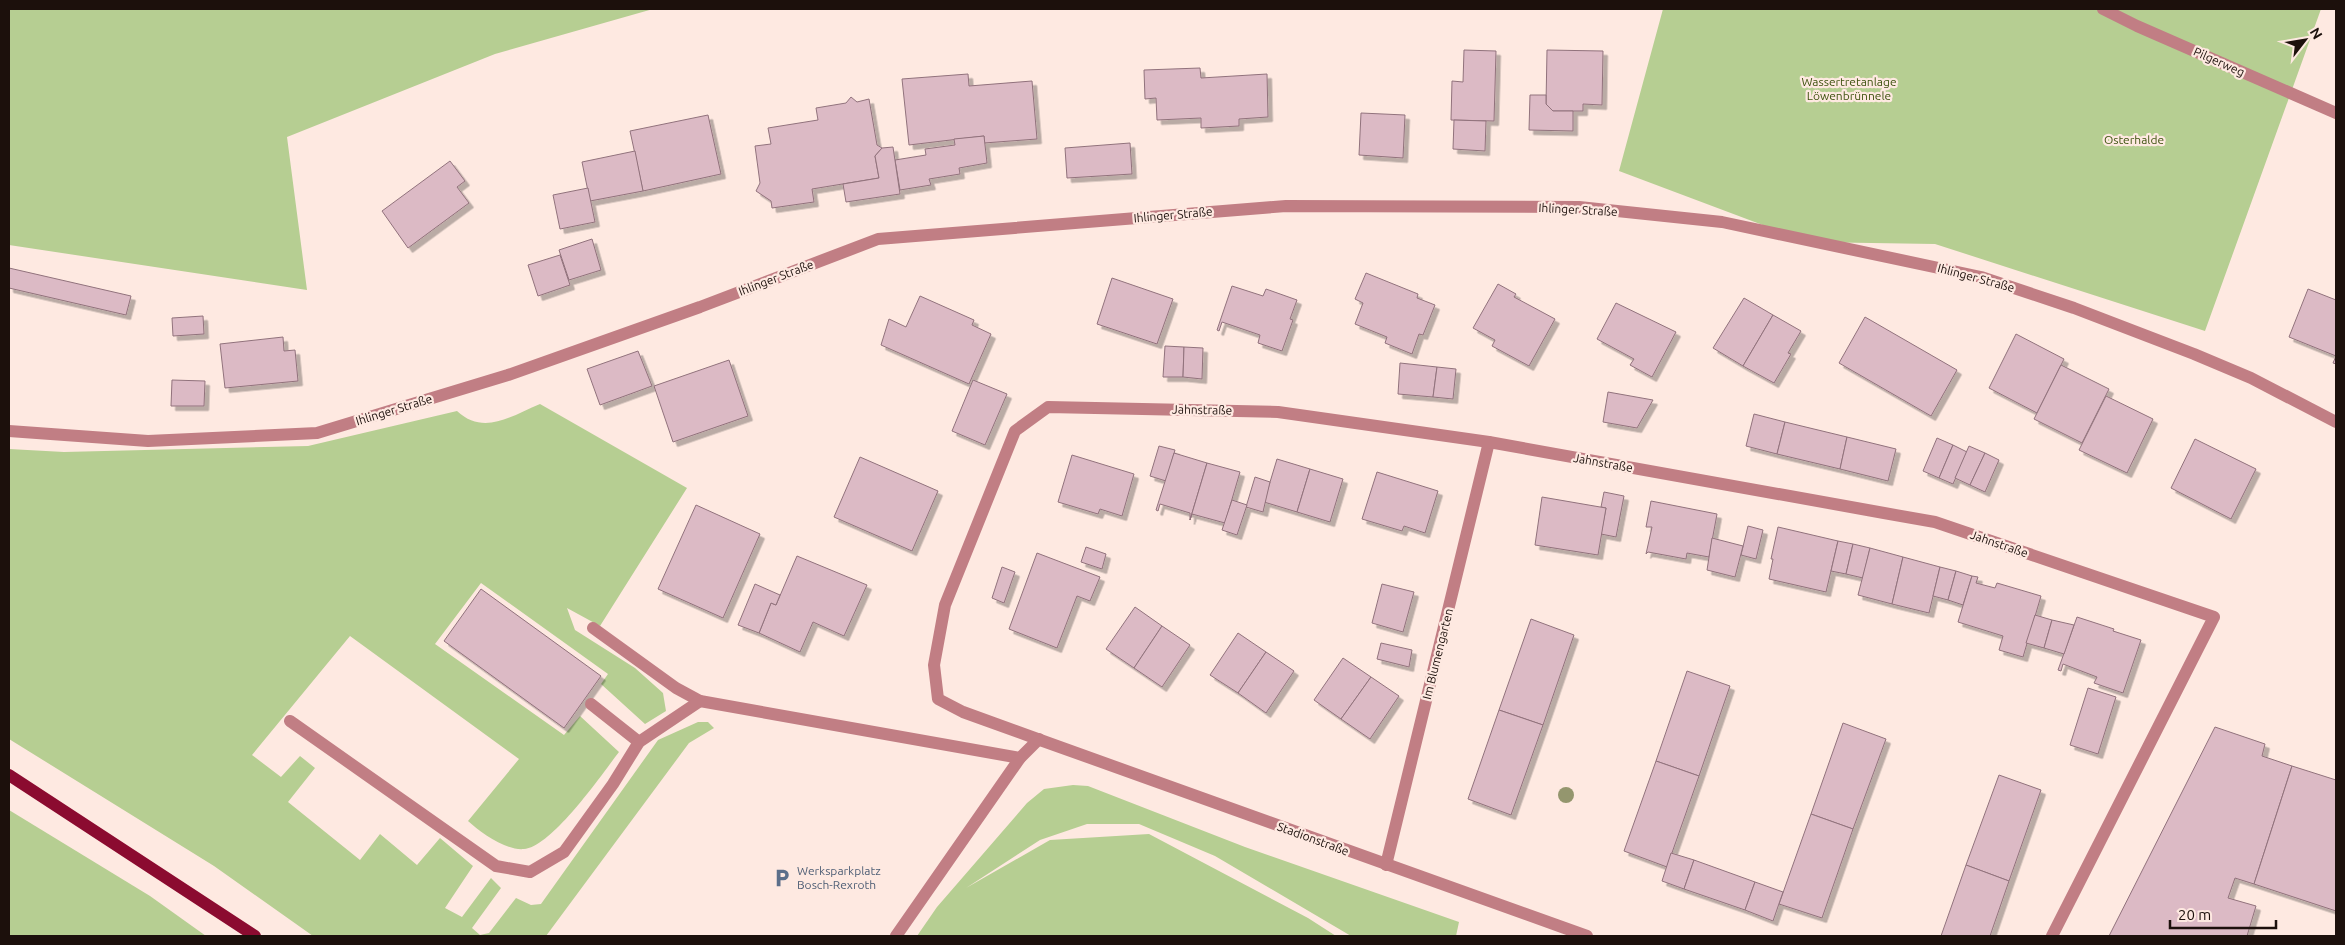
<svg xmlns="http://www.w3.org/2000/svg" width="2345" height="945" viewBox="0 0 2345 945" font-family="Ubuntu,sans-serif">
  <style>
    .green { fill: #b6ce92 }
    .building { fill: #dcbac5; stroke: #91727c; filter: url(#shadow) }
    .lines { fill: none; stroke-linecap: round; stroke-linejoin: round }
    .lane { stroke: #c17e84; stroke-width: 12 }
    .street { stroke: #c17e84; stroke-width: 12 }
    .primary { stroke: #8b0b30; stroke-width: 12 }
    .tree { fill: #94966e }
    .labels { text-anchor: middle; stroke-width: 4.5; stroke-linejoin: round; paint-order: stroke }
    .street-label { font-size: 12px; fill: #1c100c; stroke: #fee9e1 }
    .park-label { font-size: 12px; fill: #3d520f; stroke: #fee9e1 }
    .service-label { font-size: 12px; fill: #4e5e75; stroke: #fee9e1; text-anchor: start }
  </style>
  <defs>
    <filter id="shadow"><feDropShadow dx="4.5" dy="4.5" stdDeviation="0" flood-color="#0004"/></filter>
  </defs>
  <rect width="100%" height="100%" fill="#fee9e1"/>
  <g class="green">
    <polygon points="9,9 653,9 495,54 287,137 307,290 9,245"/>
    <polygon points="1663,9 2321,9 2205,331 1935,244 1808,242 1619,171"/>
    <path d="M540,404L687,488L600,626L567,608L575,630L635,668L663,693L666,711L645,724L601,684L608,674L481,583L435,644L564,735L580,716L619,752C602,774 552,847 524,849C506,851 480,832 468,821L519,759L350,636L252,755L281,777L300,756L315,768L288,802L360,860L380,834L417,865L440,838L473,866L445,908L462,917L491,878L501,888L472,928L480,935L489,933L516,898L531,905L541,904L658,740L698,722H708L714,728L689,743L546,936H313L214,866L9,739V449L64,452L308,446L457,411C484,436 511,416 540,404Z"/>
    <polygon points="1073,785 1088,786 1245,847 1459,922 1456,936 1351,936 1215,856 1139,824 1087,824 1040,840 966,888 1050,840 1149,834 1308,918 1336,936 917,936 937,907 1027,803 1044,789"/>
    <polygon points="9,810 150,896 206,936 9,936"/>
  </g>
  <g class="building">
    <polygon points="1464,50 1496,51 1494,121 1451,120 1452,81 1463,82"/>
    <polygon points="1547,50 1603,51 1602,105 1583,104 1583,111 1553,111 1546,104"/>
    <polygon points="1200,68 1201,78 1267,74 1268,117 1239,119 1239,126 1201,128 1201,118 1157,120 1156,98 1145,99 1144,70"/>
    <polygon points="968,74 969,86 1032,81 1037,139 984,143 984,136 909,145 902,79"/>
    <polygon points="1530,95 1546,95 1546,104 1553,111 1573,111 1573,131 1529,130"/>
    <polygon points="851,97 857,102 869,99 877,145 882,148 875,156 879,178 812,189 814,202 772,208 771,201 756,191 760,183 755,146 771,144 768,128 818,120 816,108 846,103"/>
    <polygon points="1361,113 1405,115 1403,158 1359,155"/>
    <polygon points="708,115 721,174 643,191 630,131"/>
    <polygon points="1454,120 1486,121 1485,151 1453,149"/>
    <polygon points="984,136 987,163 959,168 960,174 929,179 931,185 900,190 895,160 926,155 925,149 955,145 954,139"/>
    <polygon points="1130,143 1132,174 1067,178 1065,148"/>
    <polygon points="893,147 900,194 846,202 843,184 879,178 875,156 882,148"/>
    <polygon points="635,151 643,191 590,201 582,162"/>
    <polygon points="450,161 465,181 457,187 469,203 408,248 382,211"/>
    <polygon points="588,188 595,222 560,229 553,195"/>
    <polygon points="592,239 601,270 569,280 559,250"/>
    <polygon points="560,255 570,285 538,296 528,265"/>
    <polygon points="9,268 131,296 126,315 9,288"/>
    <polygon points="1366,273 1418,294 1417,298 1435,305 1423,335 1419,334 1412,354 1385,343 1387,337 1355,324 1363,303 1355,299"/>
    <polygon points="1112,278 1173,299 1157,344 1097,324"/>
    <polygon points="1498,284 1516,294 1514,297 1555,319 1529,366 1492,346 1495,340 1473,328"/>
    <polygon points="1232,286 1263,296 1266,289 1297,300 1290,319 1293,320 1282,351 1258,343 1260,335 1222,322 1219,331 1217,330"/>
    <polygon points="2308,289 2336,300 2336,364 2333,363 2336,356 2289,337"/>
    <polygon points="920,296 974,320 972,325 991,334 969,384 881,345 889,319 906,327"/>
    <polygon points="1744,298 1773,315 1743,366 1713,348"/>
    <polygon points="1616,303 1676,332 1652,377 1630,365 1634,359 1597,339"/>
    <polygon points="1773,315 1801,331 1788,353 1791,354 1774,383 1743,366"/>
    <polygon points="203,316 204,334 173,336 172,318"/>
    <polygon points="1865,317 1957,370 1931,416 1839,363"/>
    <polygon points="2016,334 2064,359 2037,413 1989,388"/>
    <polygon points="283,337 284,351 295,350 298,381 225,388 220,344"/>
    <polygon points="1165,346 1184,347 1183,377 1163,377"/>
    <polygon points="1184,347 1203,348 1202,379 1183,377"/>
    <polygon points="638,351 652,386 600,405 587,369"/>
    <polygon points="729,360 748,416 673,442 654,386"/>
    <polygon points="1400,363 1437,367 1433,397 1398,394"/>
    <polygon points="2061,365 2109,389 2082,443 2034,419"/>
    <polygon points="1437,367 1456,369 1453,399 1433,397"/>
    <polygon points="172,380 205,381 204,406 171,406"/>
    <polygon points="973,380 1007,394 985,445 952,431"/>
    <polygon points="1608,392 1653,400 1637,428 1603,422"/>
    <polygon points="2106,396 2153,419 2127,473 2079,450"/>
    <polygon points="1754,414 1785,422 1777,454 1746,446"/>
    <polygon points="1785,422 1847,437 1840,469 1777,454"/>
    <polygon points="1847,437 1896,449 1888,481 1840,469"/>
    <polygon points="1937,438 1953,445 1939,478 1923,471"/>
    <polygon points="2195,439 2256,469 2231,519 2171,488"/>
    <polygon points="1953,445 1967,452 1953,484 1939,478"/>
    <polygon points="1159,446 1175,450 1166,481 1150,476"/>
    <polygon points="1969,446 1985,453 1970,485 1955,478"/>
    <polygon points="1174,453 1207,463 1190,520 1190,513 1160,504 1158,511 1156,510"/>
    <polygon points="1985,453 1999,460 1985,492 1970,485"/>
    <polygon points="1072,455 1134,474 1122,516 1100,509 1098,514 1058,502"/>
    <polygon points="860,457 938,491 912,551 834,517"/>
    <polygon points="1277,459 1310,469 1297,512 1264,502"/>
    <polygon points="1207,463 1240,472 1225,523 1192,514 1190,520"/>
    <polygon points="1310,469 1343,479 1330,522 1297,512"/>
    <polygon points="1377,472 1438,491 1425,533 1404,526 1402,531 1362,519"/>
    <polygon points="1255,477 1270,482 1263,512 1246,507"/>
    <polygon points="1604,492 1624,496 1616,537 1601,534 1606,508 1601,507"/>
    <polygon points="1542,497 1606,508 1598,555 1535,545"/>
    <polygon points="1232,500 1247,505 1237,535 1222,530"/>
    <polygon points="1651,501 1717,514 1709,557 1687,553 1686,559 1648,552 1646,554 1652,527 1646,527"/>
    <polygon points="696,505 760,534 723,618 658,589"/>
    <polygon points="1748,526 1763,530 1756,559 1741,555"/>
    <polygon points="1778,527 1838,541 1826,592 1769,579 1773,559 1771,559"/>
    <polygon points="1712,538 1743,546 1735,577 1707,570"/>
    <polygon points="1838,541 1853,544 1846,574 1831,571"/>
    <polygon points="1853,544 1870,548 1863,578 1846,574"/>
    <polygon points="1086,547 1106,554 1102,569 1081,562"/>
    <polygon points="1870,548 1903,557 1892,604 1858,595"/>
    <polygon points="1037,553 1100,577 1090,601 1077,596 1057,648 1009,629"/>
    <polygon points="797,556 867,585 844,636 813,622 800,652 759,633 771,603 776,605"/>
    <polygon points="1903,557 1940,567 1929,613 1892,604"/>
    <polygon points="1002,567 1015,572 1004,603 992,598"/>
    <polygon points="1940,567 1956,571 1948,600 1933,596"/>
    <polygon points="1956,571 1972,576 1963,605 1948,600"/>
    <polygon points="1972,576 1978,577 1976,583 1995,588 1997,583 2041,596 2023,657 1999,650 2003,636 1958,622"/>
    <polygon points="755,584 780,595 776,605 771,603 759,633 738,625"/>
    <polygon points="1382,584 1414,592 1403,632 1372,623"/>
    <polygon points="481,589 601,676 564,728 444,641"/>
    <polygon points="1135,607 1162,626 1134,668 1106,649"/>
    <polygon points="2035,615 2052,620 2044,648 2026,643"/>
    <polygon points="2077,617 2114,629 2113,631 2141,640 2123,693 2094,683 2097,677 2063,664 2061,671 2058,670"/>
    <polygon points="1531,619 1574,635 1543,725 1499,710"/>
    <polygon points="2052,620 2074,625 2064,654 2044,648"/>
    <polygon points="1162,626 1190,645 1162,687 1134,668"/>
    <polygon points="1238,633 1266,652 1238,693 1210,675"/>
    <polygon points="1381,643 1412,650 1409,667 1377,659"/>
    <polygon points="1266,652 1294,671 1266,713 1238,693"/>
    <polygon points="1343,658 1371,677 1341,719 1314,700"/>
    <polygon points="1687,671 1730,686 1699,776 1656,761"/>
    <polygon points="1371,677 1399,696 1370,739 1341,719"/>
    <polygon points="2088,688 2116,697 2098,754 2070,745"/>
    <polygon points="1499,710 1543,725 1511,815 1468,799"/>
    <polygon points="1843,723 1886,739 1853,829 1811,814"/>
    <polygon points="2215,727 2265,744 2262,756 2292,766 2254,884 2235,878 2228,898 2256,906 2247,936 2109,936"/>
    <polygon points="1656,761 1699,776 1667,867 1624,851"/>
    <polygon points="2292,766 2336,780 2336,911 2254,884"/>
    <polygon points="1999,775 2041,790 2009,881 1966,865"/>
    <polygon points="1811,814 1853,829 1822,918 1779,904"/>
    <polygon points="1671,853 1694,860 1684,889 1662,881"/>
    <polygon points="1694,860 1755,882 1745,910 1684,889"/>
    <polygon points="1966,865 2009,881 1990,936 1941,936"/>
    <polygon points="1755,882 1783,892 1773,921 1745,910"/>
  </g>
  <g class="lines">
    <g class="lane">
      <polyline points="593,628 676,688 700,701 1020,758"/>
      <polyline points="591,704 639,742"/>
      <polyline points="290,721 496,866 530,872 564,852 613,784 639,742 700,701"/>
    </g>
    <g class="street">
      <polyline points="2103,9 2137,26 2336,113"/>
      <polyline points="9,431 148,441 317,433 508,375 700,307 878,239 1286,206 1579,207 1722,222 1981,277 2074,308 2194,354 2251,378 2336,422"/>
      <polyline points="1386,865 1489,442"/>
      <polyline points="896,936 1020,758 1039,739"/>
      <polyline points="1587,936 1043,741 963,712 938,699 934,665 945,605 1015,431 1048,407 1278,412 1489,442 1884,513 1935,522 2214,617 2052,936"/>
    </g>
    <polyline class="primary" points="9,775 255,936"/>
  </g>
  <circle class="tree" cx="1566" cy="795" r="8"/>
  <defs>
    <g id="parking-bare" transform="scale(1.5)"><path d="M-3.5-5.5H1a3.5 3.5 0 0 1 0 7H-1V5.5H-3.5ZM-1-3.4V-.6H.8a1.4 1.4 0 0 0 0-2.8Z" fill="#5c6f8a" stroke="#fee9e1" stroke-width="2.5" paint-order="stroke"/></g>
  </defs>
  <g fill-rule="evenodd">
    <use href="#parking-bare" x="782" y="878"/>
  </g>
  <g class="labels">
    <g class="street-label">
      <text transform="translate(2219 62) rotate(24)" y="4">Pilgerweg</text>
      <text transform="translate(1578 210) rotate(3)" y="4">Ihlinger Straße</text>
      <text transform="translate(1173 215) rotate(-5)" y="4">Ihlinger Straße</text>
      <text transform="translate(776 278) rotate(-21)" y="4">Ihlinger Straße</text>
      <text transform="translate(1976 278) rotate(15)" y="4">Ihlinger Straße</text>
      <text transform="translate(394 410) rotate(-17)" y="4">Ihlinger Straße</text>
      <text transform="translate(1202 410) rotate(1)" y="4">Jahnstraße</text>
      <text transform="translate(1603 463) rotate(10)" y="4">Jahnstraße</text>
      <text transform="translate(1999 544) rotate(19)" y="4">Jahnstraße</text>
      <text transform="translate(1438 654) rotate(-76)" y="4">Im Blumengarten</text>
      <text transform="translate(1313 839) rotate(20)" y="4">Stadionstraße</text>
    </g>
    <g class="park-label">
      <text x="1849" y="86">Wassertretanlage<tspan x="1849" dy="14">Löwenbrünnele</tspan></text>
      <text x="2134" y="144">Osterhalde</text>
    </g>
    <g class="service-label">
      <text x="797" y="875">Werksparkplatz<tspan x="797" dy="14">Bosch-Rexroth</tspan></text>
    </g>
  </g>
  <rect width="2345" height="945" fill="none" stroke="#1c100c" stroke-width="20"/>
  <g transform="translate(2305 40) rotate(59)" stroke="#fee9e1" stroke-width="4" paint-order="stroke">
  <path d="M0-4L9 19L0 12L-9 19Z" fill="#1c100c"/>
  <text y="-8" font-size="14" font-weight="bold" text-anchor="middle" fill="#1c100c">N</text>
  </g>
  <path d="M2170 920v8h106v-8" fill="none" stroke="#1c100c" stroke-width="2.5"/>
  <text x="2178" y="920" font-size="15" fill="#1c100c" stroke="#fee9e1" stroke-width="4" paint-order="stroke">20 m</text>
</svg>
